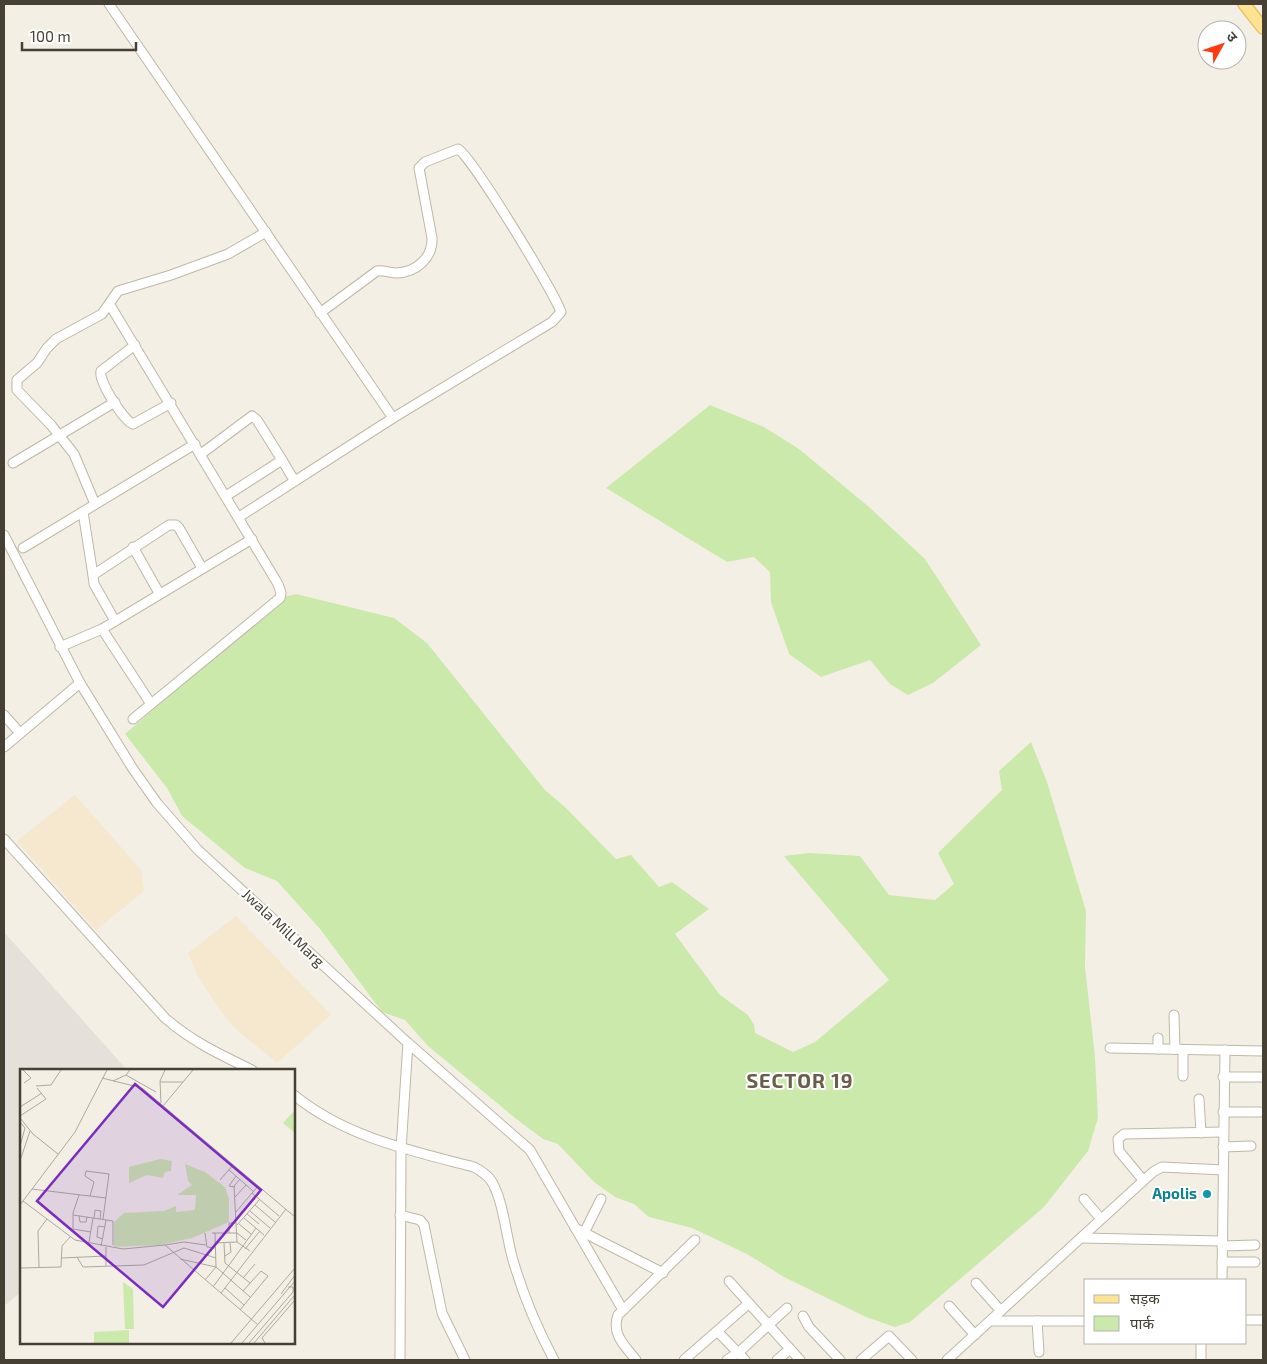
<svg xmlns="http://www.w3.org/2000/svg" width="1267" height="1364" viewBox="0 0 1267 1364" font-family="'Exo 2','Noto Sans Devanagari',sans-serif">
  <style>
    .commercial { fill: #f6e7cf }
    .industrial { fill: #e5e1da }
    .green { fill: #cce9ac }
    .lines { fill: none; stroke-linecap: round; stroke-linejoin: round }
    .minor-casing { stroke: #bfb8a7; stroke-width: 11 }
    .major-casing { stroke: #e8c35f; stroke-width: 14 }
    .minor { stroke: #fff; stroke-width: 9 }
    .major { stroke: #ffe392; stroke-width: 11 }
    .culture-dot { fill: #0f9aa8; stroke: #fff; stroke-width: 2 }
    .labels { text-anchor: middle; stroke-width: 4; stroke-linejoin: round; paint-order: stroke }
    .street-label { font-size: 15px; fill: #464034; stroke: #fff }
    .culture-label { font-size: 15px; font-weight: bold; fill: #0d838f; stroke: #fff; text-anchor: end }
    .district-label { font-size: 20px; font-weight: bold; letter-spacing: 1px; fill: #695e4b; stroke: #fff }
    .inset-road { fill: none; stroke: #aea99e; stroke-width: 1 }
    .view { fill: #7b2cbf; fill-opacity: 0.15; stroke: #7b2cbf; stroke-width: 2.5 }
    .inset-edge { fill: none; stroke: #464034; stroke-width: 2.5 }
  </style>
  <rect width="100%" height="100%" fill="#f3efe5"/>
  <g class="commercial">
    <polygon points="75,795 141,870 144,891 96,930 17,841"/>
    <polygon points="236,916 331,1015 277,1063 236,1029 220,1010 197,975 188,953"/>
  </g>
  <polygon class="industrial" points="4,932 127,1070 21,1070 21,1292 4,1306"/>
  <g class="green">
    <polygon points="710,405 764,427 799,449 869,507 925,559 981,645 933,683 908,695 890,684 870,660 821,677 789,654 771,602 770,572 754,557 727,562 606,488"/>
    <polygon points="296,594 394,618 427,643 545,790 565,807 616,859 631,855 659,887 672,882 709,909 675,934 720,995 748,1015 754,1025 755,1033 793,1052 815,1042 889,980 784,856 809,853 860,856 889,895 935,900 954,884 938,853 1002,790 999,771 1031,742 1047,782 1086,911 1085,966 1095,1057 1098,1118 1088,1151 1044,1207 910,1322 895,1327 866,1317 784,1277 747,1254 692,1228 649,1217 634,1204 615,1197 594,1182 558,1144 543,1139 515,1118 428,1046 405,1020 382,1012 320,929 277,881 245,868 182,816 167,788 125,734 284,597"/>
  </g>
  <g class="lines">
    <g class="minor-casing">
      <g id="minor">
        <polyline points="109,4 393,418"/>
        <polyline points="110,305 278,584 281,593 280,598 133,719"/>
        <path d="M135,345L101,371C98,381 124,421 133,424L171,403"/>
        <polyline points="201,454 252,416 257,420 282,460 226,496"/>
        <polyline points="282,460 294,480"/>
        <polyline points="13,463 115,402"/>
        <polyline points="95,504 74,454 51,425 17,390 17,380 37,363 47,348 56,339 102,314 118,291 171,275 228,254 266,232"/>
        <polyline points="83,512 93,575"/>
        <path d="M239,517L393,418L552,322L561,312C554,292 472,157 458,149L425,162L419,168L432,238C433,258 416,272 397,273C390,273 384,270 377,271L320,313"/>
        <polyline points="4,535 80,683 133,769 157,803 198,850 408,1043 401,1149 400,1360"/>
        <polyline points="133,547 159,593"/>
        <polyline points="23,548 195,444"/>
        <polyline points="115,621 94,584 93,575 169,525 176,525 179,528 202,568"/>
        <polyline points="102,629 151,704"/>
        <polyline points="60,647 102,629 252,539"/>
        <polyline points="4,715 20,733"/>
        <polyline points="4,747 80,683"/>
        <path d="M4,839L165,1018C191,1041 221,1055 252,1070"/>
        <polyline points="1174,1015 1175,1049"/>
        <polyline points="408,1043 530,1150 623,1310"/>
        <polyline points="1110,1048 1263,1051"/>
        <polyline points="1158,1049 1158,1038"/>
        <polyline points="1183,1076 1183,1050"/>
        <polyline points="1223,1077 1262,1077"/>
        <path d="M294,1095C345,1137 412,1151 474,1167C481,1171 488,1175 492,1182C504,1203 506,1237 513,1260C523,1295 537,1328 554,1360"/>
        <polyline points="1199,1099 1201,1133"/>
        <polyline points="1223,1112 1260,1112"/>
        <polyline points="1223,1147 1251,1146"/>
        <polyline points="1143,1180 1119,1151 1118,1139 1124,1134 1223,1132"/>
        <polyline points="1084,1199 1101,1219"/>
        <polyline points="400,1215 420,1220 424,1225 442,1313 465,1360"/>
        <polyline points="575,1228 663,1273"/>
        <polyline points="584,1233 601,1199"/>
        <polyline points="1081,1238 1222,1241"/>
        <polyline points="1222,1246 1255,1245"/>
        <polyline points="1222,1262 1255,1262"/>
        <polyline points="1222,1280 1225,1050"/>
        <polyline points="729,1281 800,1360"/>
        <polyline points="976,1283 1001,1311"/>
        <polyline points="949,1306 975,1335"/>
        <polyline points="803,1316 809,1327 840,1360"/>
        <polyline points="1246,1320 1263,1320"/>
        <polyline points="991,1321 1086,1321"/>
        <polyline points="1037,1321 1039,1352"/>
        <polyline points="718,1332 745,1360"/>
        <polyline points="738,1353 787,1308"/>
        <path d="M636,1360C625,1346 611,1334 618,1315L695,1240"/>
        <polyline points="684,1360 748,1304"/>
        <polyline points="727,1360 733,1356"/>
        <polyline points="777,1360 790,1349"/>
        <polyline points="861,1360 889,1336 912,1360"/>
        <polyline points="947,1360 1153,1172 1162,1167 1223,1170"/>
        <polyline points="1201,1360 1201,1343"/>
      </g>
    </g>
    <g class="major-casing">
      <polyline id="major" points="1244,4 1263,28"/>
    </g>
    <use href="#minor" class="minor"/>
    <use href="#major" class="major"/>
  </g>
  <circle class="culture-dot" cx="1207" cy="1194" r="5"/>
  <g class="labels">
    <g class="street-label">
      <text transform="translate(283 928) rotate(43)" y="5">Jwala Mill Marg</text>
    </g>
    <g class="culture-label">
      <text x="1197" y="1199">Apolis</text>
    </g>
    <g class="district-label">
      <text x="800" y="1088">SECTOR 19</text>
    </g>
  </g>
  <g transform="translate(20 1069)">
    <rect width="275" height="275" fill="#f3efe5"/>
    <path d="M273,43L275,45L274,63L263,54ZM140,90L152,92L151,102L145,103L143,109L127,106L109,114V98ZM165,95L185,103L205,118L209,130V153L172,169L140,176L94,178V153L104,144L144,142L156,137V143L175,141L176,126H157L172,116L168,112ZM103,213L113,220L114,260H105ZM109,261V274H74V263Z" fill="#cce9ac"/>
    <path class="inset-road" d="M3,1L11,9L4,14M106,6L136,23M82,9L122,19L275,148M93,12L106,6L110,1M140,13H163M16,17L31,16L41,1M141,34L140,12L145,1M143,37L173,1M0,38L22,24M0,47L26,30L17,19M0,49L13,65L38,85M0,53L5,59L0,77M1,89L10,62M209,101L233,122M220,110L214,117L217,173L230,182M200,111L213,96M215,118L209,117L216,107M12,120L86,129M232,124L259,147M59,126L53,144V160L71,163M70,127L74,113L65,107L66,102L89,105L83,150M215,128L226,116M3,132L55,171L103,180L145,176L237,255M0,136L55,63L87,1M235,136L255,153M230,142L250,159M216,143L238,117M227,145L239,155M53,146L93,152V176M59,147L60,153H66L67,148M74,149L75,141L81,142L80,150M224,149L244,166M219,155L231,165M217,156L240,130M185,164L187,178L196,179M192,164H217L226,171M209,164V154H216M83,170L77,168L78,157L85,158M69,173L73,149M195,174L217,173M204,174L205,194L230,214M145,176L164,173L186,176M81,177L86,151M86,178V197M225,180L240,162M205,187L211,183L210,174M57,188L63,198L124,196L164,179L196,189M41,189L86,187M160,190L196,198L230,228M0,199L41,198L42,177L50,168M19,199L18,162L27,150M223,209L235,195M185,211L196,198L195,164M193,218L236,159M205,219L224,236M201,224L266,140M261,225L275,206M220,241L248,207L241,202L223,222M211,274L275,199M222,274L275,212M229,274L273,223V218H268M234,274L274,227M245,274L242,269L275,231"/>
    <path class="view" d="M115,15L241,121L143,238L17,132Z"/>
    <rect width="275" height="275" class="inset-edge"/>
  </g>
  <rect width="1267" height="1364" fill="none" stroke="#464034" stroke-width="10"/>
  <rect x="1084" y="1279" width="162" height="65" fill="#ffffff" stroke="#b5b3ae"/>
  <rect x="1094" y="1295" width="25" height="8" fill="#ffe392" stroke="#b5b3ae"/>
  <text x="1130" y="1304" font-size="15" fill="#464034">सड़क</text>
  <rect x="1094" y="1316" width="25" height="15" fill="#cce9ac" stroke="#b5b3ae"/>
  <text x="1130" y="1329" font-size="15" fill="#464034">पार्क</text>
  <g transform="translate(1222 45) rotate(50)"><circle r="24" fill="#ffffff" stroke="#b5b3ae"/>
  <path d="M0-4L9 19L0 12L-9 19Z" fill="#ff3c10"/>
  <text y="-8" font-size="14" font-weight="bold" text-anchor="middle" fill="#464034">उ</text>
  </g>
  <path d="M22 42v8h114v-8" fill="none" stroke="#464034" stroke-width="2.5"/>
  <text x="30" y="42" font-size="15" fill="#464034" stroke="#ffffff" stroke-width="4" paint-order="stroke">100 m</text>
</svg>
